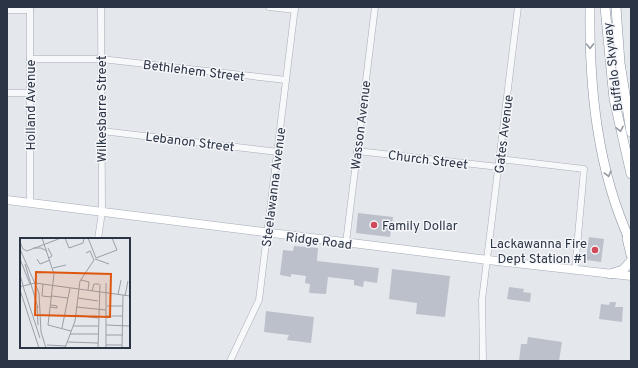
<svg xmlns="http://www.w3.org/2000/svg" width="638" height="368" viewBox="0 0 638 368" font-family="Overpass,sans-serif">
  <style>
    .building { fill: #bbc0ca }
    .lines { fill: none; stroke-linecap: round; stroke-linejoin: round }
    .minor-casing { stroke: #a9aeb7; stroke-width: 7 }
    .major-casing { stroke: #a3abb8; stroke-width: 9 }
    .highway-casing { stroke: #8b94a3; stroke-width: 10 }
    .minor { stroke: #f7f8fa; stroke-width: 6 }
    .major { stroke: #fff; stroke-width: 8 }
    .highway { stroke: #fff; stroke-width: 9 }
    .oneway { stroke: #959aa2 }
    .poi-dot { fill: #d1495b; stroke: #f4f6f9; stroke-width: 1.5 }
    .labels { text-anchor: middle; stroke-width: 3; stroke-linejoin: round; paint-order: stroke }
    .street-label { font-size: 13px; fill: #2b3445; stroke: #f4f6f9 }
    .poi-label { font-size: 13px; fill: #2b3445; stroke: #f4f6f9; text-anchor: start }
    .inset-road { fill: none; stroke: #9a9fa9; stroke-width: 1 }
    .view { fill: #df570f; fill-opacity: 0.15; stroke: #df570f; stroke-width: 2 }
    .inset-edge { fill: none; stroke: #2b3445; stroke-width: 2 }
  </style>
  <rect width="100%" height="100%" fill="#e4e7ec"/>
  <g class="building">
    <polygon points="358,213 393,217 390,237 356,233"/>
    <polygon points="589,237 604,239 601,262 586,260"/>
    <polygon points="294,246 318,248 317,261 379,268 377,283 364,281 363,287 354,285 354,280 328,277 326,294 309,293 310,284 305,283 306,276 291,274 291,277 280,275 283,250 293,251"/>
    <polygon points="392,269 450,276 445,317 416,314 417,303 389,299"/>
    <polygon points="509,287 524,289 523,292 531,293 530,302 507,299"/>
    <polygon points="610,302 616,302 615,307 623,307 622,322 599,319 601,304 609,305"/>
    <polygon points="266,311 314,317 311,343 287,340 289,335 264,332"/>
    <polygon points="528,337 562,342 559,361 519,361 521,344 527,344"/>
  </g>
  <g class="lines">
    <g class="minor-casing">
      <g id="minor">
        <polyline points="30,7 30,203"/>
        <polyline points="269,7 295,10"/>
        <polyline points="7,10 30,10"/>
        <polyline points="30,59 101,59 286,80"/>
        <polyline points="7,93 30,93"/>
        <polyline points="102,131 278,152"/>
        <polyline points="357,151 499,167"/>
        <polyline points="500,159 584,169 575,270"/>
        <polyline points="98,239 102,212 101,7"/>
        <polyline points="346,243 375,7"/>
        <polyline points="230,361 259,300 295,7"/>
        <polyline points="483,361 482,300 518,7"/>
      </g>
    </g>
    <g class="major-casing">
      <polyline id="major" points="7,200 488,260 631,276"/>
    </g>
    <g class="highway-casing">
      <g id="highway">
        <path d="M590,7C589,87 597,170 631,243"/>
        <polyline points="605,7 614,99 631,174"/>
        <polyline points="616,7 620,63 631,132"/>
        <polyline points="627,238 631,255"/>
        <polyline points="610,274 623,270 631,261"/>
      </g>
    </g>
    <use href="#minor" class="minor"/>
    <use href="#major" class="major"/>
    <use href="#highway" class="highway"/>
  </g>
  <defs><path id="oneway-chevron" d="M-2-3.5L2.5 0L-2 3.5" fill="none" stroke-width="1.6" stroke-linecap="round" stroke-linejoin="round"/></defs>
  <g class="oneway">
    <use href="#oneway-chevron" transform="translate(590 46) rotate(89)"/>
    <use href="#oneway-chevron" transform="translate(620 129) rotate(78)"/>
    <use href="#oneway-chevron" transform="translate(608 174) rotate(75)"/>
  </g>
  <g class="poi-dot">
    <circle cx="374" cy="225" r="4"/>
    <circle cx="595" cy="250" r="4"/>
  </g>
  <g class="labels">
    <g class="street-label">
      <text transform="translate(612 67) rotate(-97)" y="5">Buffalo Skyway</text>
      <text transform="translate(194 70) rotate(7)" y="5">Bethlehem Street</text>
      <text transform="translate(30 105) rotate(-90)" y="5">Holland Avenue</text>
      <text transform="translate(101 109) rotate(-90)" y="5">Wilkesbarre Street</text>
      <text transform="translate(360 125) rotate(-83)" y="5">Wasson Avenue</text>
      <text transform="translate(503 134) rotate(-83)" y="5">Gates Avenue</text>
      <text transform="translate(190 141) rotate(7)" y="5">Lebanon Street</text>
      <text transform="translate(428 159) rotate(7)" y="5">Church Street</text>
      <text transform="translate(273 187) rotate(-83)" y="5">Steelawanna Avenue</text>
      <text transform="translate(319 240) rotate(7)" y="5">Ridge Road</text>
    </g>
    <g class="poi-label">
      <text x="382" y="230">Family Dollar</text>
      <text x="587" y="248" text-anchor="end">Lackawanna Fire<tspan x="587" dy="15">Dept Station #1</tspan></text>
    </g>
  </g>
  <g transform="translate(20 238)">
    <rect width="110" height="110" fill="#e4e7ec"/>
    <path class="inset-road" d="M22,0L34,36L28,87L51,93M45,0L49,10L63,5L64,0M68,0L76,20L97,12L92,0M0,4L3,11L7,13L41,0M13,10H21L27,13M28,10L32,18L29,20M0,11L19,55L21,94L26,110M66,15L70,13L74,22M0,21L10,46M17,21L20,26L30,22M75,21L89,26M5,26L18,70M33,30L46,27M0,37L3,47L0,50M61,42L69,44L68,52M23,46L22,58L32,59M3,48L15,45L110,58M3,48L20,100M0,52L19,110M72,53L74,46H79M98,57L101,42M32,58L48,60M105,58L108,43M58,60L78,63M17,68L18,87M87,68H103M30,69L37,70V68L31,67M56,69L86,72M55,77L78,80M86,78H103M86,87L110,88M53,88H78M42,90L50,50M50,96H78M86,97H103M47,104L78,105M27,107L46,108M86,107H102M45,110L55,83L60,43L74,22M78,110L80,46M86,110V45M102,110L103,57"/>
    <path class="view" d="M16,34L91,36L90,79L15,77Z"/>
    <rect width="110" height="110" class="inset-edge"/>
  </g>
  <rect width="638" height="368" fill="none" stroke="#2b3445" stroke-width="16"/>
</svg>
